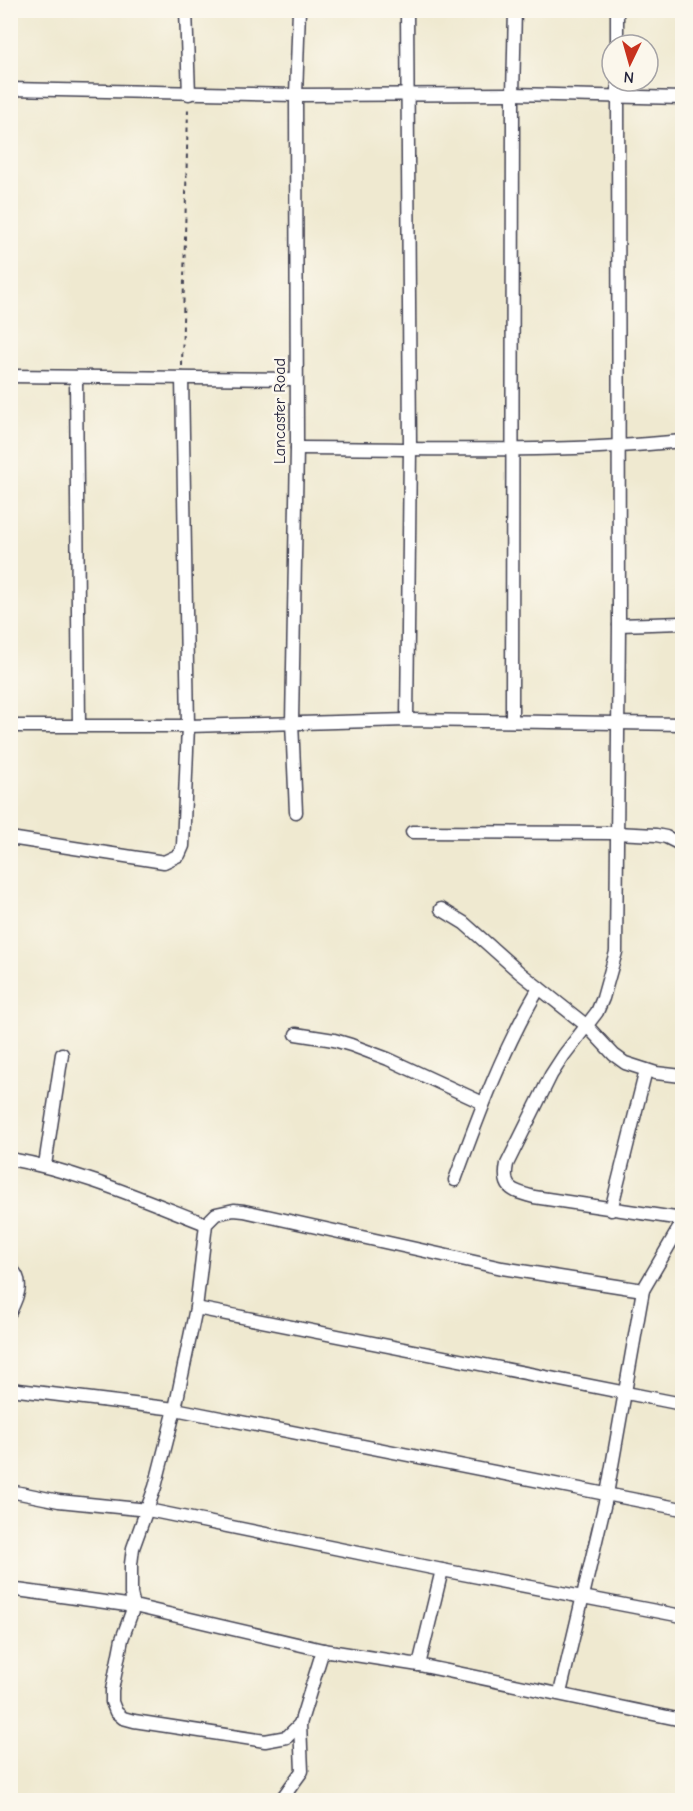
<svg xmlns="http://www.w3.org/2000/svg" width="693" height="1811" viewBox="0 0 693 1811" font-family="'Comic Neue',sans-serif">
  <style>
    .lines { fill: none; stroke-linecap: round; stroke-linejoin: round }
    .street-casing { stroke: #414051; stroke-width: 15 }
    .path { stroke: #414051; stroke-width: 2; stroke-dasharray: 4.5 4.5; stroke-linecap: butt }
    .street { stroke: #fff; stroke-width: 12 }
    .labels { text-anchor: middle; stroke-width: 5; stroke-linejoin: round; paint-order: stroke }
    .street-label { font-size: 16px; fill: #22223b; stroke: #fbf7ec }
  </style>
  <rect width="100%" height="100%" fill="#fbf7ec"/>
  <filter id="ink" filterUnits="userSpaceOnUse"><feTurbulence type="fractalNoise" baseFrequency=".0167" numOctaves="2"/><feDisplacementMap in="SourceGraphic" scale="12" xChannelSelector="R" yChannelSelector="G"/><feConvolveMatrix kernelMatrix="1 2 1 2 8 2 1 2 1" color-interpolation-filters="sRGB"/></filter>
  <filter id="wash" filterUnits="userSpaceOnUse"><feTurbulence type="fractalNoise" baseFrequency=".008" numOctaves="4" result="noise"/><feDisplacementMap in="SourceGraphic" scale="24" xChannelSelector="R" yChannelSelector="G"/><feGaussianBlur stdDeviation="1.35" result="paint"/><feColorMatrix in="noise" values="0 0 0 0 0 0 0 0 0 0 0 0 0 0 0 0 0 1.4 0 .05"/><feComposite in="paint" operator="in"/></filter>
  <g filter="url(#wash)">
    <rect width="100%" height="100%" fill="#efe9d0"/>
  </g>
  <g filter="url(#ink)">
    <g class="lines">
      <g class="street-casing">
        <g id="street">
          <polyline points="186,10 189,94"/>
          <polyline points="407,10 410,448 407,720"/>
          <polyline points="617,10 617,45"/>
          <path d="M618,81L619,625L616,952L603,998L597,1012L564,1055L551,1075L507,1164C502,1189 512,1191 534,1197L682,1219"/>
          <polyline points="10,89 296,95 513,94 682,98"/>
          <polyline points="10,376 295,379"/>
          <polyline points="76,377 79,725"/>
          <path d="M297,448C425,448 554,454 682,441"/>
          <polyline points="619,625 682,623"/>
          <polyline points="512,720 513,94 515,10"/>
          <polyline points="10,726 188,726 407,720 682,724"/>
          <polyline points="296,812 292,722 297,448 296,95 299,10"/>
          <polyline points="412,832 615,833 656,835 666,837 682,845"/>
          <polyline points="10,838 164,862 179,855 183,846 188,726 182,378"/>
          <polyline points="441,909 464,923 519,972 587,1026 614,1055 625,1063 656,1073 682,1076"/>
          <polyline points="296,1034 334,1040 351,1045 388,1059 483,1103"/>
          <path d="M10,1159C78,1171 142,1199 206,1224"/>
          <polyline points="45,1165 62,1054"/>
          <path d="M455,1180C479,1114 503,1049 539,988"/>
          <polyline points="611,1210 646,1070"/>
          <path d="M10,1268C25,1280 18,1296 10,1312"/>
          <polyline points="196,1308 682,1404"/>
          <polyline points="10,1389 175,1409 682,1509"/>
          <polyline points="10,1491 59,1501 148,1510 442,1570 682,1616"/>
          <polyline points="10,1589 134,1606 323,1650 419,1665 682,1720"/>
          <polyline points="419,1665 442,1570"/>
          <polyline points="560,1693 607,1494 643,1290 682,1223"/>
          <polyline points="300,1724 287,1737 265,1741 134,1721 123,1718 116,1712 112,1702 112,1690 122,1639 134,1606 131,1594 131,1564 133,1548 155,1487 175,1409 196,1308 206,1224 216,1214 234,1210 244,1211 502,1268 643,1290"/>
          <polyline points="281,1800 302,1771 300,1724 323,1650"/>
        </g>
      </g>
      <polyline class="path" points="182,366 188,108"/>
      <use href="#street" class="street"/>
    </g>
  </g>
  <g class="labels">
    <g class="street-label">
      <text transform="translate(279 411) rotate(-90)" y="6">Lancaster Road</text>
    </g>
  </g>
  <rect width="693" height="1811" fill="none" stroke="#fbf7ec" stroke-width="36"/>
  <g transform="translate(630 63) rotate(185)"><circle r="28" fill="#fbf7ec" stroke="#a4a2a5" stroke-width="1.5"/>
  <path d="M0-4.5L10 22L0 15L-10 22Z" fill="#c8321e"/>
  <text y="-9" font-size="16" font-weight="bold" text-anchor="middle" fill="#22223b">N</text>
  </g>
</svg>
